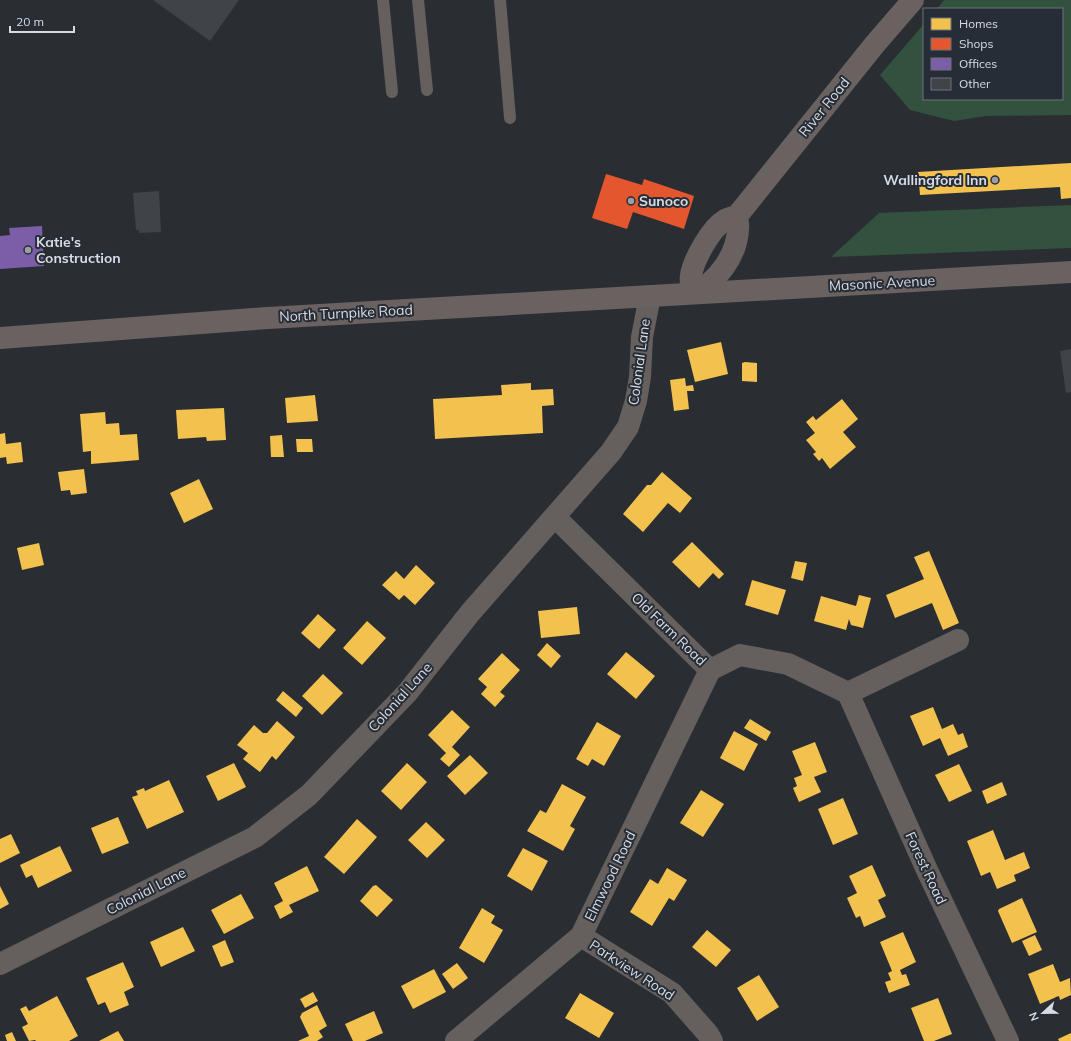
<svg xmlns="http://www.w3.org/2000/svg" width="1071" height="1041" viewBox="0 0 1071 1041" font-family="Mulish,sans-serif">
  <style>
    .green { fill: #33513f }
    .homes { fill: #f2c14e }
    .shops { fill: #e4572e }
    .offices { fill: #7b5ea7 }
    .building { fill: #404347 }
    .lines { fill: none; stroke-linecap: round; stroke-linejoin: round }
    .service { stroke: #655f5e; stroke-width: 12 }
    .minor { stroke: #655f5e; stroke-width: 22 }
    .secondary { stroke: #6a6161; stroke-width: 22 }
    .poi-dot { fill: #9b9fa4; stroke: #262d36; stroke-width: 1.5 }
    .labels { text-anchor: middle; stroke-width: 4; stroke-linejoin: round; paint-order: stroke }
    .street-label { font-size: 14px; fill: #d8dce2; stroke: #262d36 }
    .poi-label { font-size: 14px; font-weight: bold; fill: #d8dce2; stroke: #262d36; text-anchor: start }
  </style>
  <rect width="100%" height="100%" fill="#2a2e32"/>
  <g class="green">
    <polygon points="944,0 1071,0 1071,115 986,116 954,121 910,110 880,75 924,24 924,99 1062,99 1062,9 937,9"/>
    <polygon points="1071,205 1071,248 831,257 879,213"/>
  </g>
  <g class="homes">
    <polygon points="1071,163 1071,198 1061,199 1060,187 920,195 918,172"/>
    <polygon points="721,342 728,374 695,382 687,350"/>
    <polygon points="745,362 757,363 757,382 742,381 742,363"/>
    <polygon points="685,378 686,386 693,385 694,391 687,391 689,409 674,411 670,380"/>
    <polygon points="531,383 531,390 553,389 554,405 542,406 543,433 435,439 433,399 502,395 501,385"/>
    <polygon points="315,395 318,421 287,423 285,398"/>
    <polygon points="842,399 858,419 843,432 856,447 830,469 822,458 819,461 813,454 816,452 806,440 815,433 806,422 813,416 816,420"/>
    <polygon points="224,408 226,440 207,441 206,437 178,439 176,410"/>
    <polygon points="105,412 106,424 119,423 120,435 137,434 139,460 91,464 91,451 83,452 80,414"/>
    <polygon points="5,433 6,444 21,442 23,462 7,464 6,457 0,458 0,434"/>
    <polygon points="282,435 284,457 271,457 270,436"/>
    <polygon points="296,439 312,439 313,452 297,452"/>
    <polygon points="84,469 87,493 71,495 70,490 61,491 58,472"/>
    <polygon points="662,472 692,498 680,513 668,503 643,532 623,514 647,485 651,485"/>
    <polygon points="199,479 213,509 184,523 170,493"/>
    <polygon points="692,542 724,574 719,579 713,573 699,588 672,562"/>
    <polygon points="39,543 44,565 22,570 17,548"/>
    <polygon points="929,551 959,623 943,630 932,603 895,618 886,595 924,579 914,557"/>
    <polygon points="795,561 807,563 803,581 791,578"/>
    <polygon points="416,565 435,583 415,605 404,595 399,600 382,585 396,571 404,579"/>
    <polygon points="752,580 786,590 778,615 745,605"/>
    <polygon points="859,595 871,598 863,628 851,625 849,619 846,630 814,621 821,596 856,606"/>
    <polygon points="577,607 580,634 541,638 538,611"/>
    <polygon points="318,614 336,630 319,649 301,633"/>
    <polygon points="367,621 386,638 362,665 343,648"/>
    <polygon points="547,643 561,656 551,668 537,655"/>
    <polygon points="626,652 655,676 636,699 607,674"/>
    <polygon points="502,653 520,670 500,692 505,696 495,707 481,694 487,687 478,679"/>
    <polygon points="323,674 343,693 322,715 302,696"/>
    <polygon points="283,691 303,708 296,717 276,700"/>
    <polygon points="933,707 942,729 953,724 958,735 963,733 968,747 948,756 940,738 923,746 910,716"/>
    <polygon points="452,710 470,727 452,747 460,755 449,767 440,759 446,753 428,735"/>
    <polygon points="750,719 771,732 766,741 744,728"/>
    <polygon points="277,721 295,737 276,760 272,756 260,772 243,759 248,753 237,745 254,725 263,733 267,733"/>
    <polygon points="597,722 621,736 604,766 592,759 588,766 576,759"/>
    <polygon points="734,731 758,744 744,771 720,758"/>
    <polygon points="815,742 827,772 814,777 821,792 799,802 793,788 797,786 794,778 802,775 792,751"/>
    <polygon points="470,755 488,773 465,795 447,776"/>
    <polygon points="234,763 246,787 218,801 206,776"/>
    <polygon points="407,763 427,782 401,810 381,791"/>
    <polygon points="959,764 972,791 949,802 935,775"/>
    <polygon points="169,780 184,812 147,829 132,797 138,795 136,791 144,788 145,791"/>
    <polygon points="1002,782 1007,795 987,804 982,791"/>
    <polygon points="562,784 586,797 570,826 575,829 563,851 527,831 540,810 546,813"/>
    <polygon points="701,790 724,804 703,837 680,823"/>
    <polygon points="843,798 858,834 833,845 818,809"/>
    <polygon points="118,817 129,843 102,854 91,828"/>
    <polygon points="357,819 377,837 344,874 324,857"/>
    <polygon points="426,822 445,840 427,858 408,840"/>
    <polygon points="993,830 1005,860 1024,852 1030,868 1014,875 1016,881 997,889 990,872 981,876 967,841"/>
    <polygon points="11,834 20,853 0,863 0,839"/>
    <polygon points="60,846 72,871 38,888 32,875 26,878 20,865"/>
    <polygon points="523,848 548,861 532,891 507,876"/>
    <polygon points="872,865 886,896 878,900 886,917 864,927 860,916 856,918 847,898 857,893 849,876"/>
    <polygon points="307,866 319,891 289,905 293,912 280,919 274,906 283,901 274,883"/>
    <polygon points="667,868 687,880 674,901 669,898 652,926 630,912 650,879 658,884"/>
    <polygon points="376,885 393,900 377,917 360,901 373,886"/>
    <polygon points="0,886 9,904 0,909"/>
    <polygon points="241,894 254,918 224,934 211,910"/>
    <polygon points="1022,898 1037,932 1012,943 998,911 999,909"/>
    <polygon points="482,908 495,916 491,923 503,930 484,963 459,948"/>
    <polygon points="183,927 195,951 161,967 150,942"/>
    <polygon points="707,930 731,950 716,967 692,947"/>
    <polygon points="903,932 916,962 900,970 902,975 906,974 910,985 889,993 885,982 891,980 888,973 892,971 880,942"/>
    <polygon points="1035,935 1042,950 1029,956 1022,941"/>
    <polygon points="225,940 234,962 221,967 212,946"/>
    <polygon points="123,962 134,987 124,992 129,1005 110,1013 105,1002 98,1005 86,978"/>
    <polygon points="457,963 468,978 453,989 442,974"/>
    <polygon points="1053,964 1060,982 1070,978 1071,995 1060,1000 1059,996 1040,1004 1028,974"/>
    <polygon points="434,969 446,992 413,1009 401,986"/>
    <polygon points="759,975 779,1007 757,1021 737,988"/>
    <polygon points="313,992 318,1001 305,1008 300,999"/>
    <polygon points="580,993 614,1013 599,1038 565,1018"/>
    <polygon points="57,996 78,1036 69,1041 36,1041 35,1040 29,1041 22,1027 28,1024 20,1009 26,1006 29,1011"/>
    <polygon points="938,998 952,1034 934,1041 924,1041 911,1008"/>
    <polygon points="317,1005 327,1026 319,1031 323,1037 317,1041 298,1041 309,1036 300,1017 302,1013"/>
    <polygon points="374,1011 383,1033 365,1041 353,1041 345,1024"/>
    <polygon points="118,1031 124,1041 99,1041"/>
    <polygon points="12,1032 16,1041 7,1041 5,1035"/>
    <polygon points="1071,1033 1071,1041 1059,1041 1058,1039"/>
  </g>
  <polygon class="shops" points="606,174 642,185 644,179 694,196 684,229 633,212 627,229 592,218"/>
  <polygon class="offices" points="42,226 44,266 0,269 0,236 10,235 9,228"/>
  <g class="building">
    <polygon points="153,0 239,0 210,41"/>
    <polygon points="159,191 161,232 139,233 139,230 136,230 133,193"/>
    <polygon points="1071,349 1071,392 1066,393 1060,351"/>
  </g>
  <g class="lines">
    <g class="service">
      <polyline points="383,0 392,92"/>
      <polyline points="418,0 427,90"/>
      <polyline points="500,0 510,118"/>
    </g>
    <g class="minor">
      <polyline points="555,517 710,670 740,655 788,664 848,693 958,640"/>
      <polyline points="848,693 926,868 1008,1041"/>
      <polyline points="581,936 672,993 708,1034 712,1041"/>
      <polyline points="0,964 255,837 309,795 407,693 470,613 611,452 628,427 636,401 640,377 642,337 650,296"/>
      <polyline points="456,1041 581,936 710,670"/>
    </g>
    <g class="secondary">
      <path d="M692,293C691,287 690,281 691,275C694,259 711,228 725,220C728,218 733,217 737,216L875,44L913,0"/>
      <path d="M693,293C717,283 737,255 738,229C739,225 737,220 737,216"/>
      <polyline points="0,338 268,318 1071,272"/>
    </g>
  </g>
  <g class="poi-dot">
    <circle cx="995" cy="180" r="4"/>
    <circle cx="631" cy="201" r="4"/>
    <circle cx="28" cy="250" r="4"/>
  </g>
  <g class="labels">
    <g class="street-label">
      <text transform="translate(824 107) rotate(-51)" y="5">River Road</text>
      <text transform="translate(882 283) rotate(-3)" y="5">Masonic Avenue</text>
      <text transform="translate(346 313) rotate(-3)" y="5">North Turnpike Road</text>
      <text transform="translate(639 362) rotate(-82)" y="5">Colonial Lane</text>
      <text transform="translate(669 629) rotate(44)" y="5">Old Farm Road</text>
      <text transform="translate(400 697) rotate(-48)" y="5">Colonial Lane</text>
      <text transform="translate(926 868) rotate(65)" y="5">Forest Road</text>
      <text transform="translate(610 876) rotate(-64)" y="5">Elmwood Road</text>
      <text transform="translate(146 891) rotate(-27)" y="5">Colonial Lane</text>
      <text transform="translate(632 970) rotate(33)" y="5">Parkview Road</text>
    </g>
    <g class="poi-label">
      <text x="987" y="185" text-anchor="end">Wallingford Inn</text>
      <text x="639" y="206">Sunoco</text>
      <text x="36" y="247">Katie's<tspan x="36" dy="16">Construction</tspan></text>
    </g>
  </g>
  <rect x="923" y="8" width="140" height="92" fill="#262d36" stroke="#6d737b"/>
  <rect x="931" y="18" width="20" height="12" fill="#f2c14e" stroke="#6d737b"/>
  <text x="959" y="28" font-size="12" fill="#d8dce2">Homes</text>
  <rect x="931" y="38" width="20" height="12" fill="#e4572e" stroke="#6d737b"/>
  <text x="959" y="48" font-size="12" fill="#d8dce2">Shops</text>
  <rect x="931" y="58" width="20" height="12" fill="#7b5ea7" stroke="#6d737b"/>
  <text x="959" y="68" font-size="12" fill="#d8dce2">Offices</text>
  <rect x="931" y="78" width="20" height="12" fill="#404347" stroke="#6d737b"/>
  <text x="959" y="88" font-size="12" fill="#d8dce2">Other</text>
  <g transform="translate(1043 1013) rotate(248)" stroke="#262d36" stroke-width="3" paint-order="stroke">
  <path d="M0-3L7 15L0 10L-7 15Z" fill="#d8dce2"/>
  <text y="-6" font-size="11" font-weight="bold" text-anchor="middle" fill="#d8dce2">N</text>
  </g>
  <path d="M10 26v6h64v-6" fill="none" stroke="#d8dce2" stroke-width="2"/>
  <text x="16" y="26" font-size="12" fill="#d8dce2" stroke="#262d36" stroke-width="3" paint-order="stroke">20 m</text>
</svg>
